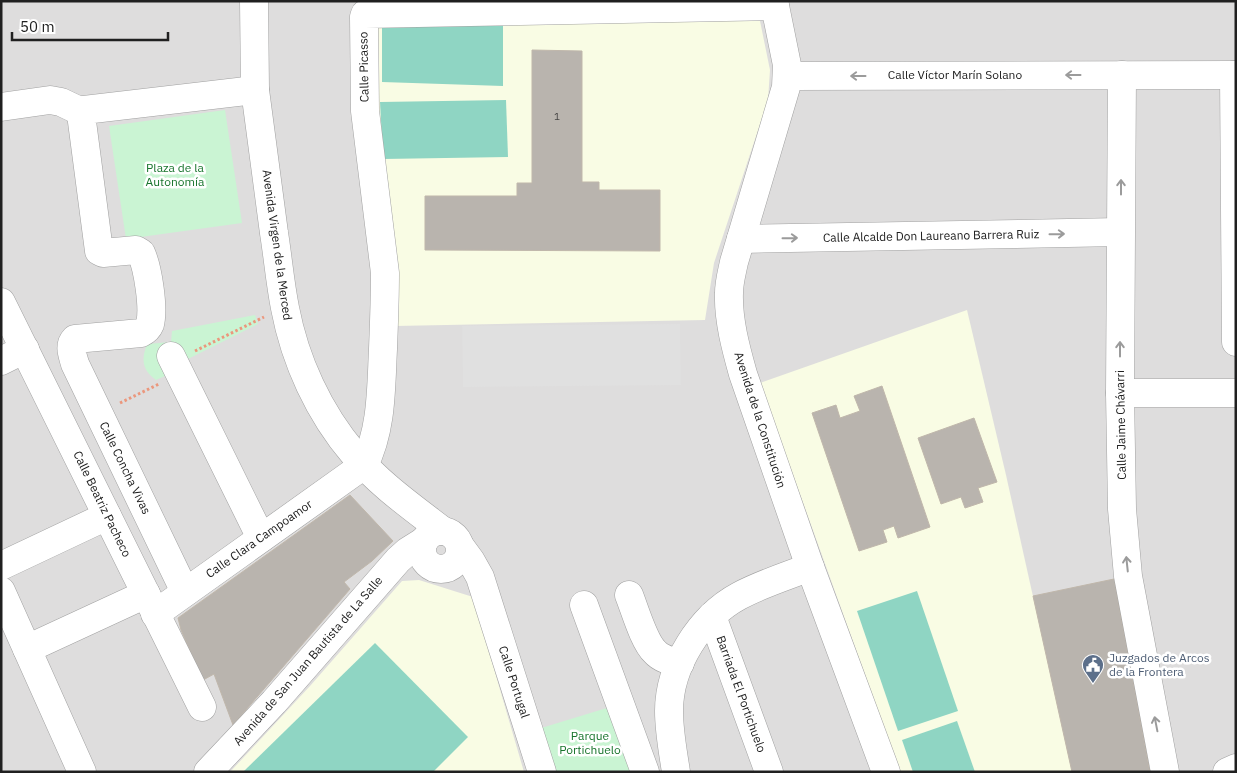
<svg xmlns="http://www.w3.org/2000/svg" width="1237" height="773" viewBox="0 0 1237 773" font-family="'IBM Plex Sans',sans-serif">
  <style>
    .residential { fill: #dedddd }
    .education { fill: #f9fce4 }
    .park { fill: #caf4d3 }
    .pitch { fill: #8fd5c3 }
    .parking { fill: #e0e0e0 }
    .building { fill: #b9b4ae; stroke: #c0b7ab }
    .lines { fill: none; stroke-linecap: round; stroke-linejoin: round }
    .minor-casing { stroke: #a1a1a1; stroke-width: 29 }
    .path { stroke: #eb977d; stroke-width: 3; stroke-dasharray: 2.5 2.5; stroke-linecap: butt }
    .minor { stroke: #fff; stroke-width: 28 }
    .oneway { stroke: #9b9b9b }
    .labels { text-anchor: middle; stroke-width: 5; stroke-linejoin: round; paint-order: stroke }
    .number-label { font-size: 10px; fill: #464544 }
    .street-label { font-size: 12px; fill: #202020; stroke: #fff }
    .park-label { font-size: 12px; fill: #18742c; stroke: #fff }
    .service-label { font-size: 12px; fill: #4e5e75; stroke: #fff; text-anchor: start }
  </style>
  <rect width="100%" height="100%" fill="#efeee8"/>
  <rect class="residential" x="1" y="1" width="1235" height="771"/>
  <g class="education">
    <polygon points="760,21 770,70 768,100 714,263 705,320 395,326 373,89 378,23"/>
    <polygon points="967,310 1006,475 1072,772 900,772 760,383"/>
    <polygon points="419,580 473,597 524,772 230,772 310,686 402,581"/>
  </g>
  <g class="park">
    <polygon points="225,110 242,223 126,239 109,126"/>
    <path d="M255,315L258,324L180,363L174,372L156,380C142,370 141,360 147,344L171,342L172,331Z"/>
    <polygon points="610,707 632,772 552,772 538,729"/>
  </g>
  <g class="pitch">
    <polygon points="503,25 503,86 382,82 382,27"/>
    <polygon points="506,100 508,157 383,159 380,102"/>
    <polygon points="917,591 958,711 898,731 857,611"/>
    <polygon points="375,643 468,737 433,772 243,772"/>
    <polygon points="957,721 975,772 913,772 902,740"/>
  </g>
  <polygon class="parking" points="680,324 681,385 463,387 462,326"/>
  <g class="building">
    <polygon points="532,50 582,51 582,182 599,182 599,190 660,190 660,251 425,250 425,196 517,196 517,183 532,183"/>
    <polygon points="882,386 930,527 898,538 894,526 883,530 887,542 859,551 812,413 836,405 840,418 860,411 854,396"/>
    <polygon points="974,418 997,482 978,488 983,502 965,508 961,497 941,504 918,438"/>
    <polygon points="350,495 393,541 372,561 344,582 350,589 233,725 214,674 203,680 181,630 178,618"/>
    <polygon points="1114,579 1150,772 1072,772 1033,596"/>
  </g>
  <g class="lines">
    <g class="minor-casing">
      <g id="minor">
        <path d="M254,1L255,90L259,120C264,157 269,195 274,233C278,258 280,283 285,308C295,361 319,413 354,454C379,484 412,507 443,531"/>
        <path d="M774,1L787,65L786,87L734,262C732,272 729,282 729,293C728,320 736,349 743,374L810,567L886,772"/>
        <polyline points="1122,75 1120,393 1122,509 1128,576 1165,772"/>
        <polyline points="1234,75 1236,342"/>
        <polyline points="788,76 1236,75"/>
        <polyline points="1,107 50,100 61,102 82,112"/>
        <polyline points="741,239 1120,232"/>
        <polyline points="1,302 202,707"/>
        <polyline points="171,356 261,538"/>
        <polyline points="1,361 25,349"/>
        <polyline points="1120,393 1236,393"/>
        <circle cx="441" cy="550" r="19"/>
        <polyline points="460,546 471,561 480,577 542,772"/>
        <polyline points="1,566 107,516"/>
        <polyline points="1,591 82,772"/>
        <path d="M185,592L75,364C73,356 68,346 75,339L141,333C145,331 148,329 150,324C154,308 148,268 141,253L136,250L103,253L99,251L81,114L84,110L255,90"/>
        <path d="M629,595C635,610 644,642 655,652C661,659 671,661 680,663"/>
        <polyline points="584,605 645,772"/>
        <path d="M155,614L364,465C382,430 381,388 383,349C384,324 385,298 385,273L365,111L364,17L365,14L775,6"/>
        <polyline points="712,616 769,772"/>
        <polyline points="27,649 146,594"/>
        <polyline points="208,772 274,702 398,560 408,551 424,541"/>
        <path d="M676,772C673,752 669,732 669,711C669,666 700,617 739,596C761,584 787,576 810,567"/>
        <polyline points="1227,772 1236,768"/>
      </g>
    </g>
    <g class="path">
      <polyline points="195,351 264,317"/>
      <polyline points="120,403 159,384"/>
    </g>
    <use href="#minor" class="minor"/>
  </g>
  <defs><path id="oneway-shaft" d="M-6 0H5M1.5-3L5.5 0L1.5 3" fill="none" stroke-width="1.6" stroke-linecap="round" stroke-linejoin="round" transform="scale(1.25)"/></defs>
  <g class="oneway">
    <use href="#oneway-shaft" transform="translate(1073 75) rotate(180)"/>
    <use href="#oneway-shaft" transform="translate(858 76) rotate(180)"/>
    <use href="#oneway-shaft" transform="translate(1121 187) rotate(-90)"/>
    <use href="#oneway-shaft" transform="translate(1057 234) rotate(-1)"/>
    <use href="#oneway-shaft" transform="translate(790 238) rotate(-1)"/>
    <use href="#oneway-shaft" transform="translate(1120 349) rotate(-90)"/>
    <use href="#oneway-shaft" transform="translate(1127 564) rotate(-96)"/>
    <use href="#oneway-shaft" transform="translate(1156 724) rotate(-101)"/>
  </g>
  <defs>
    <g id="civic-pin" transform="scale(1.125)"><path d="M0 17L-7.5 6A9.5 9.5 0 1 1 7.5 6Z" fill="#5c6f8a" stroke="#fff"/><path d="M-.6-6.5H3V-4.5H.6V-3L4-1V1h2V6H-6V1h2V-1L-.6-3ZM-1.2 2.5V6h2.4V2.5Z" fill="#fff"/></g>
  </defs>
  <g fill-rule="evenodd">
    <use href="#civic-pin" x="1093" y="665"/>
  </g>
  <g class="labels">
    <g class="number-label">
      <text x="557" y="120">1</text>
    </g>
    <g class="street-label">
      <text transform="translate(364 67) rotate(-91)" y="4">Calle Picasso</text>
      <text x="955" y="79">Calle Víctor Marín Solano</text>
      <text transform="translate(931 236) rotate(-1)" y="4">Calle Alcalde Don Laureano Barrera Ruiz</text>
      <text transform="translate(277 245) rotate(82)" y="4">Avenida Virgen de la Merced</text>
      <text transform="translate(760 420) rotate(72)" y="4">Avenida de la Constitución</text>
      <text transform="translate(1121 425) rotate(-91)" y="4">Calle Jaime Chávarri</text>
      <text transform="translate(125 468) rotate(64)" y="4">Calle Concha Vivas</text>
      <text transform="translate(102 504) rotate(64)" y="4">Calle Beatriz Pacheco</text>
      <text transform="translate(259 539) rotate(-35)" y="4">Calle Clara Campoamor</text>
      <text transform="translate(308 661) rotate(-49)" y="4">Avenida de San Juan Bautista de La Salle</text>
      <text transform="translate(514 682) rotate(72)" y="4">Calle Portugal</text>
      <text transform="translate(741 694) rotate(70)" y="4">Barriada El Portichuelo</text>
    </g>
    <g class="park-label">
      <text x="175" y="172">Plaza de la<tspan x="175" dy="14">Autonomía</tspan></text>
      <text x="590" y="740">Parque<tspan x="590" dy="14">Portichuelo</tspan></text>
    </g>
    <g class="service-label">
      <text x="1109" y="662">Juzgados de Arcos<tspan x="1109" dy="14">de la Frontera</tspan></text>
    </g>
  </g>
  <rect width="1237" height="773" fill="none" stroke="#202020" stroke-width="5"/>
  <path d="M12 32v8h156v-8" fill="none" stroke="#202020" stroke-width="2.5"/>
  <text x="20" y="32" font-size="15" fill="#202020" stroke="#ffffff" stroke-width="4" paint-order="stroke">50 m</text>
</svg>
